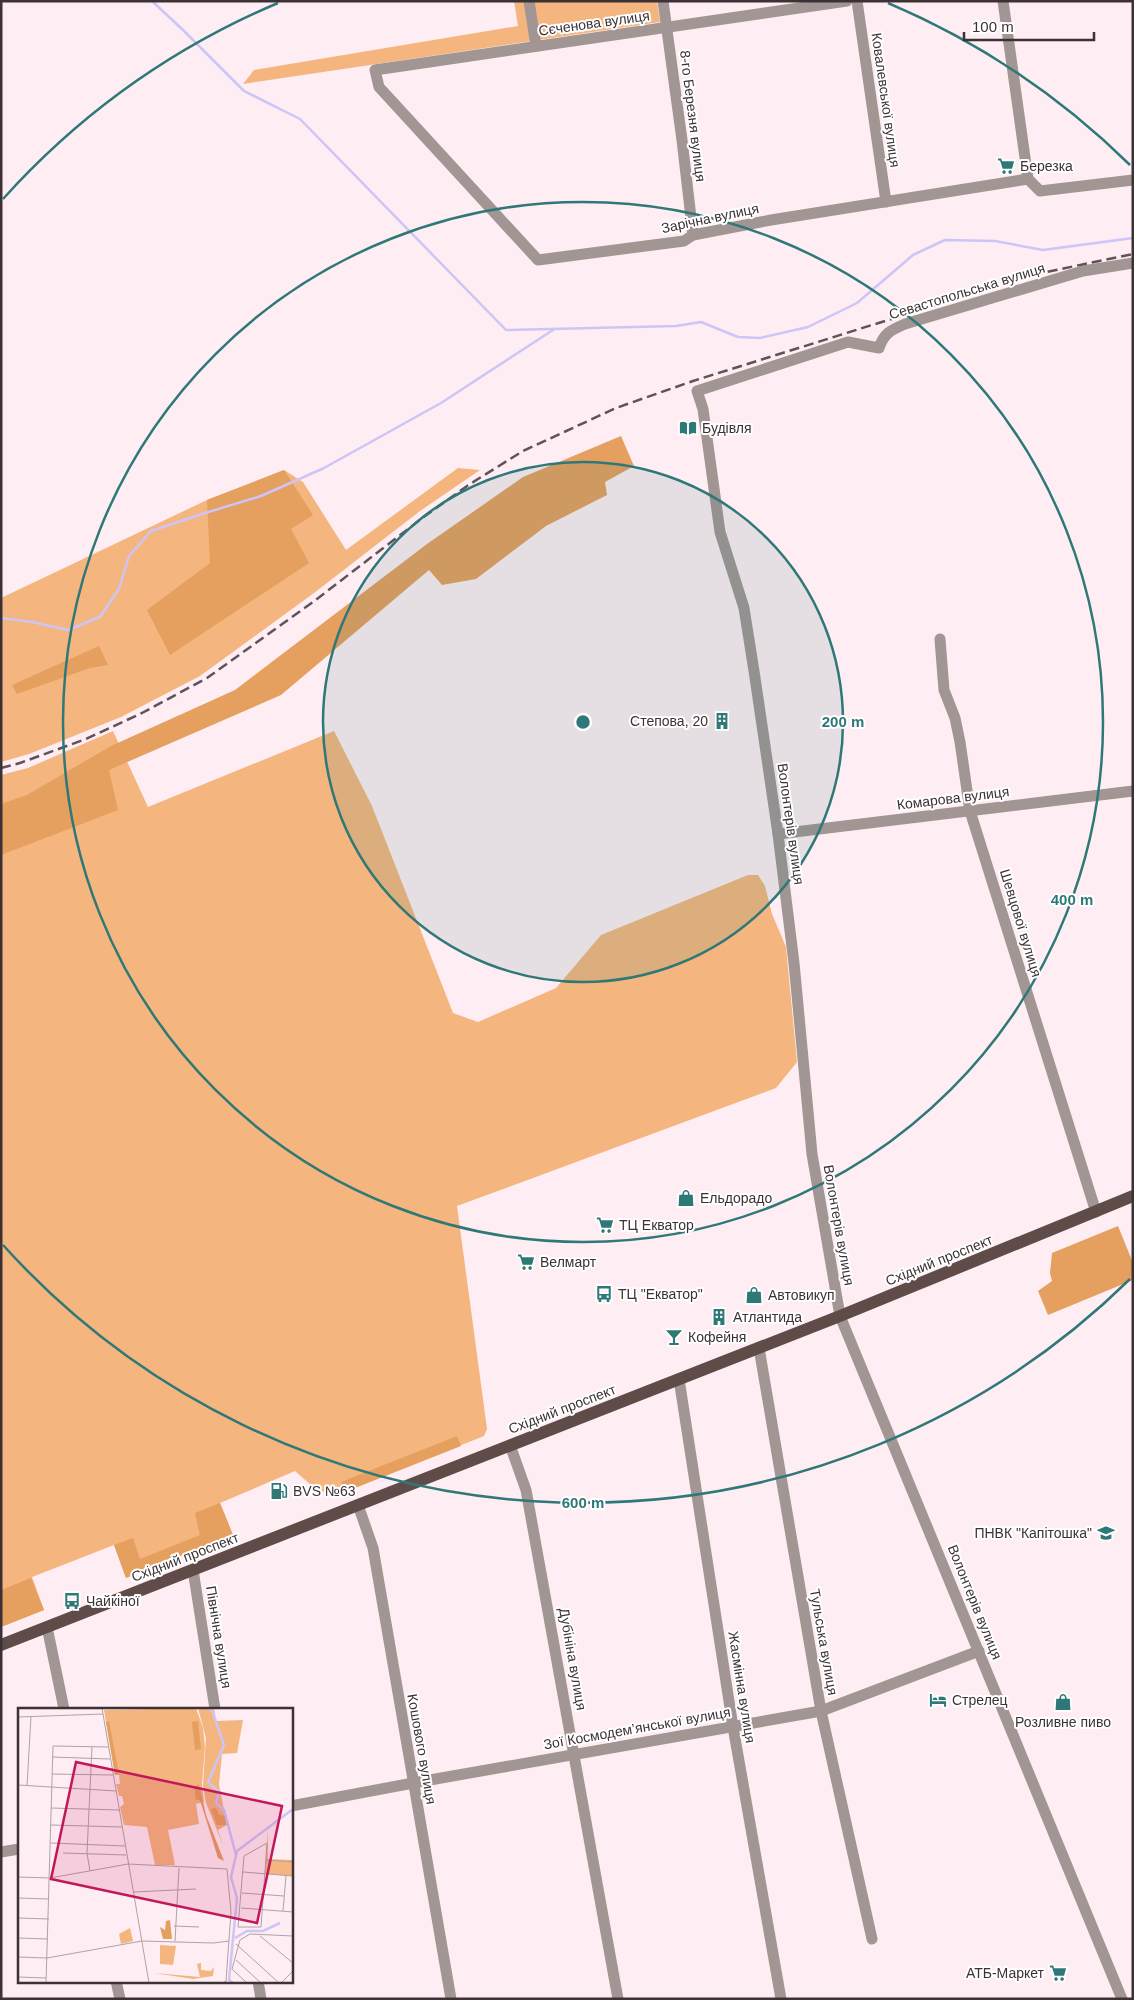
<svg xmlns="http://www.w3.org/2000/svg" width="1134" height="2000" viewBox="0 0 1134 2000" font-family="Helvetica,sans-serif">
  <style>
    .green { fill: #f4b57e }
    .forest { fill: #e59f5f }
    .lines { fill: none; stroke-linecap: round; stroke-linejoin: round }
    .stream { stroke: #cdc5f7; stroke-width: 2.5 }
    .minor { stroke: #a19694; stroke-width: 11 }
    .major { stroke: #5f4c48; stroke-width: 12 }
    .rail { stroke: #5f5357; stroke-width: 2.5; stroke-dasharray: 10 5; stroke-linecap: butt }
    .ring { fill: none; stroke: #2f7878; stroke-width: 2.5 }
    .labels { text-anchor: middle; stroke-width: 4; stroke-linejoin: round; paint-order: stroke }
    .street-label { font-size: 14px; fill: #3c3235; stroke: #fff }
    .poi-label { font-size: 14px; fill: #3c3235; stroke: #fff; text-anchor: start }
    .inset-river { fill: none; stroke: #cdc5f7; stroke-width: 2.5 }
    .inset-road { fill: none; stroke: #b0a2a6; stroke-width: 1 }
    .view { fill: #c2185b; fill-opacity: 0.15; stroke: #c2185b; stroke-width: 2.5 }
    .inset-edge { fill: none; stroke: #3c3235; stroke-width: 2.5 }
    .centre { fill: #2f7878; stroke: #fff; stroke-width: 2.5 }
    .ring-label { font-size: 15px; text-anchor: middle; font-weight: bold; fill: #2f7878; stroke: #fff; stroke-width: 4; stroke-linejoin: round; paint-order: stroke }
  </style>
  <rect width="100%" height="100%" fill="#feedf2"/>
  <g class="green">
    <polygon points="514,1 657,1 660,22 243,84 254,70 518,26"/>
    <polygon points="458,468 480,470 420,511 314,593 200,676 121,717 29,754 1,762 1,598 207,500 284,470 303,482 346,550"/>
    <polygon points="113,731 148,807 334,731 372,806 453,1013 478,1022 556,988 601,935 748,875 758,875 765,886 772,914 786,947 797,1062 776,1088 457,1206 487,1429 484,1436 333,1496 312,1486 295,1471 220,1503 233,1535 126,1578 114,1545 32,1577 44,1610 1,1627 1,775 28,768"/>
  </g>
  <g class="forest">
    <polygon points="621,436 634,466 605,482 607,495 546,526 476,579 442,585 429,570 281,695 109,770 118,810 1,855 1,804 27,795 111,746 235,690 427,544 523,477"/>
    <polygon points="284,470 313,515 291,529 309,563 170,655 147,610 210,563 207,500"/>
    <polygon points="99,646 108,665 90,668 17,694 12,685"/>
    <polygon points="1118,1226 1133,1263 1133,1280 1048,1315 1038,1291 1052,1281 1050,1273 1052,1253"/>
    <polygon points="457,1436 461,1446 345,1492 341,1482"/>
    <polygon points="220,1503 233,1535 126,1578 114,1545 133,1538 140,1559 200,1535 195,1513"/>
    <polygon points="31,1578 44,1610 1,1627 1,1590"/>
  </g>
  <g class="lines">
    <g class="stream">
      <polyline points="152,1 183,30 244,91 300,119 506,330 676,326 701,322 738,337 760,338 808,327 857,303 913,255 945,240 995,241 1043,250 1133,238"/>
      <polyline points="1,618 32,622 68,630 100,617 119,589 129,556 151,531 205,513 261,496 324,468 441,403 553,330"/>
    </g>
    <g class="minor">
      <polyline points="529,1 536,46"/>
      <polyline points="663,1 682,140 693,235"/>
      <polyline points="847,1 375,70 379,87 538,260 684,241 693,235 771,220 1028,179"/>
      <polyline points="857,1 886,202"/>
      <polyline points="1003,1 1028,179"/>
      <polyline points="1028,179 1040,191 1133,180"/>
      <polyline points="940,639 944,690 955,718 960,742 970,811 1096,1212"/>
      <polyline points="778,834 1133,791"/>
      <polyline points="759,1348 821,1711 872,1939"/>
      <polyline points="679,1379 733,1727 781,1999"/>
      <polyline points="510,1445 526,1490 618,1999"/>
      <polyline points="358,1505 373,1548 451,1999"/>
      <polyline points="193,1570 215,1709"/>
      <polyline points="47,1627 64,1709"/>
      <polyline points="291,1806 413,1783 821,1711 979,1651"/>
      <polyline points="1,1852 19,1849"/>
      <polyline points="116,1981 120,1999"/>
      <polyline points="258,1981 261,1999"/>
      <path d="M1122,1999L840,1316L812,1154L794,963L778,834L754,671L744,608L720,532L703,409L697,391L848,342L879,348C884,333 891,330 905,324L1083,271L1133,263"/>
    </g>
    <polyline class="major" points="1,1645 840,1316 1133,1196"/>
    <polyline class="rail" points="1,768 20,763 86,739 142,713 207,678 313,602 425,516 470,484 523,451 616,408 693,381 1032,275 1133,254"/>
  </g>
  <circle cx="583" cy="722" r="260" fill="#2f7878" fill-opacity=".12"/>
  <g class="ring">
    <circle cx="583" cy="722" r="260"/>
    <circle cx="583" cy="722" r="520"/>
    <path d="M1130 1279A781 781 0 0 1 3 1245M3 199A781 781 0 0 1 278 3M888 3A781 781 0 0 1 1130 165"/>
  </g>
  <defs>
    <g id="supermarket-bare" transform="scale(1.35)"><path d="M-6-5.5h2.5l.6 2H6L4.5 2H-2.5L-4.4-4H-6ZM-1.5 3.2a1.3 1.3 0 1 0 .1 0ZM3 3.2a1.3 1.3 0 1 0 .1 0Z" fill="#2f7878" stroke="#fff" stroke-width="2.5" paint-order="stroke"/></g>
    <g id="library-bare" transform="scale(1.35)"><path d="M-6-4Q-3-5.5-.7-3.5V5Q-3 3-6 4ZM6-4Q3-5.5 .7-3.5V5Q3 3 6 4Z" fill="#2f7878" stroke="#fff" stroke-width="2.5" paint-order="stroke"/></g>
    <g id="building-bare" transform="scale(1.35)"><path d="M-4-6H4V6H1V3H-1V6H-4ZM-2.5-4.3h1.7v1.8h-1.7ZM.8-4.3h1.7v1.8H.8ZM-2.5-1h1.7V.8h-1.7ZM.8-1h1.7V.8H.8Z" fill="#2f7878" stroke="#fff" stroke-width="2.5" paint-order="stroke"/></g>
    <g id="shop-bare" transform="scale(1.35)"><path d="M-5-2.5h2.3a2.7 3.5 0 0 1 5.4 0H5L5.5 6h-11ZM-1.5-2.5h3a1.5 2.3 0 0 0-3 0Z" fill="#2f7878" stroke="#fff" stroke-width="2.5" paint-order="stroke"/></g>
    <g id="bus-bare" transform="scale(1.35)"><path d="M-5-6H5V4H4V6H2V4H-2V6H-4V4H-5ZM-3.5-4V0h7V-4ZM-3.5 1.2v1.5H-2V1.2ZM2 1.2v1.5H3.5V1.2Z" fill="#2f7878" stroke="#fff" stroke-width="2.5" paint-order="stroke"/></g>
    <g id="bar-bare" transform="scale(1.35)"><path d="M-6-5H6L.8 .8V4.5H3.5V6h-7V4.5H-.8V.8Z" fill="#2f7878" stroke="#fff" stroke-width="2.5" paint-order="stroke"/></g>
    <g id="fuel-bare" transform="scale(1.35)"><path d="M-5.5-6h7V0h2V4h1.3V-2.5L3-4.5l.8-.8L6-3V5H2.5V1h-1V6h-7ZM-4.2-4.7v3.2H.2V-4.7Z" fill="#2f7878" stroke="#fff" stroke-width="2.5" paint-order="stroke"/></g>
    <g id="school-bare" transform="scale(1.35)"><path d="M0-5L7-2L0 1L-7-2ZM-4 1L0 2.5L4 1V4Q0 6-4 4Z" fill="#2f7878" stroke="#fff" stroke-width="2.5" paint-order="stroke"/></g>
    <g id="hotel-bare" transform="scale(1.35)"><path d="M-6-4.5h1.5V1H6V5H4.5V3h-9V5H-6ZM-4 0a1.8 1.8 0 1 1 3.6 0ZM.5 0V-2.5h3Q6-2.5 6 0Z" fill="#2f7878" stroke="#fff" stroke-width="2.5" paint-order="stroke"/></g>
  </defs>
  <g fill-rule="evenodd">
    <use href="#supermarket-bare" x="1006" y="166"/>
    <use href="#library-bare" x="688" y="428"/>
    <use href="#building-bare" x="722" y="721"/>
    <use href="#shop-bare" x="686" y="1198"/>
    <use href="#supermarket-bare" x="605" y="1225"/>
    <use href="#supermarket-bare" x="526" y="1262"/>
    <use href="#bus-bare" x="604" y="1294"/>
    <use href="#shop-bare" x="754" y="1295"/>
    <use href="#building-bare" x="719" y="1317"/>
    <use href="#bar-bare" x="674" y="1337"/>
    <use href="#fuel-bare" x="279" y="1491"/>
    <use href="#school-bare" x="1106" y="1533"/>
    <use href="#bus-bare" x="72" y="1601"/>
    <use href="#hotel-bare" x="938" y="1700"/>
    <use href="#shop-bare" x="1063" y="1702"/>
    <use href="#supermarket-bare" x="1058" y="1973"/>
  </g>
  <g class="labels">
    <g class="street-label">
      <text transform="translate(594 23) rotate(-8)" y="5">Сєченова вулиця</text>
      <text transform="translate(886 100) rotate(82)" y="5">Ковалевської вулиця</text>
      <text transform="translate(693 116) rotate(83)" y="5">8-го Березня вулиця</text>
      <text transform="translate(710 218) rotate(-12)" y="5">Зарічна вулиця</text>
      <text transform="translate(967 291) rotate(-17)" y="5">Севастопольська вулиця</text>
      <text transform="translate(953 798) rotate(-7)" y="5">Комарова вулиця</text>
      <text transform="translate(791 824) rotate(82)" y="5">Волонтерів вулиця</text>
      <text transform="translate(1021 923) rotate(73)" y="5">Шевцової вулиця</text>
      <text transform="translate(839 1225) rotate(80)" y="5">Волонтерів вулиця</text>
      <text transform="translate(939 1260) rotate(-22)" y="5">Східний проспект</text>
      <text transform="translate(562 1409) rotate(-21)" y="5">Східний проспект</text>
      <text transform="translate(185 1557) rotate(-21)" y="5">Східний проспект</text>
      <text transform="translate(975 1602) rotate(68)" y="5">Волонтерів вулиця</text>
      <text transform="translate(219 1637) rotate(81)" y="5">Північна вулиця</text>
      <text transform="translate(824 1642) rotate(80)" y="5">Тульська вулиця</text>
      <text transform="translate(573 1659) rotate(80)" y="5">Дубініна вулиця</text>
      <text transform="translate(742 1687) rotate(81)" y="5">Жасмінна вулиця</text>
      <text transform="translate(637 1728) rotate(-10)" y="5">Зої Космодем’янської вулиця</text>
      <text transform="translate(422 1749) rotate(80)" y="5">Кошового вулиця</text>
    </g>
    <g class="poi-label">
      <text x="1020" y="171">Березка</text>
      <text x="702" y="433">Будівля</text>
      <text x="708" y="726" text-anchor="end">Степова, 20</text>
      <text x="700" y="1203">Ельдорадо</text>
      <text x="619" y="1230">ТЦ Екватор</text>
      <text x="540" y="1267">Велмарт</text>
      <text x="618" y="1299">ТЦ "Екватор"</text>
      <text x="768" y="1300">Автовикуп</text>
      <text x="733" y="1322">Атлантида</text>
      <text x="688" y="1342">Кофейня</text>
      <text x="293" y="1496">BVS №63</text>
      <text x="1092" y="1538" text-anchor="end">ПНВК "Капітошка"</text>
      <text x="86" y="1606">Чайкіної</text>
      <text x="952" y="1705">Стрелец</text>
      <text x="1063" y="1727" text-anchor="middle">Розливне пиво</text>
      <text x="1044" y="1978" text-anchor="end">АТБ-Маркет</text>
    </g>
  </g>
  <g transform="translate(18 1708)">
    <rect width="275" height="275" fill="#feedf2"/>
    <path d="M178,0L185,20L187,39L184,76L186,94L178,96L181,116L150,122L157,157H137L129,119L106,117L102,99L106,96L104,88H101L98,76H102L101,67H97L86,2ZM180,0H196L198,13L225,12L219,45L204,46L201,77L209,117L200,122L205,137L188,95L185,77L188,30ZM250,121V151L275,152V168L247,166ZM112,220L115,233L103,236L101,226ZM142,237L158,238L155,257L142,256ZM183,255V262L193,263L196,259L195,268L175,271L136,265L182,269L179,256Z" fill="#f4b57e"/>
    <path d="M91,13L101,66L97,67L88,14ZM180,13L183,41L177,42L174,14ZM181,76L188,107L206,153L200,150L182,92H178L176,79ZM198,100L201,107L208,108L209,117H199L193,101ZM152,212L154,231H145L142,219L147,222L148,213Z" fill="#e59f5f"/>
    <path class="inset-river" d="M190,0L194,2L206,37L190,74L201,84L198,95L206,102L218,147M217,230L229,223H245L262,215M215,275L211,272L219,190L213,169L219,143L275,101"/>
    <path class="inset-road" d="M84,0L131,275M0,9L85,6M34,49L92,51M34,66L95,67M0,77L98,83M9,78L13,8M33,100L101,102M33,117L104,119M33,135L107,138M249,135L243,219H220L226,148ZM45,145L108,147M248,152L275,154M72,163L69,145L74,39M225,164L275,168M0,169L32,170L110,156L209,161L213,204L208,273L204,275M116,184L178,181M224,185L266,188M0,190L31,191M223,200L275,204M265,203L268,168M0,210L31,211M156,218L181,219M242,228L275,255M0,230L30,231M124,233L195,235L211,233M157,233L161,160M218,236L261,275M0,249L29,250L124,233M218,252L243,275M0,269L28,270M28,275L35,38L91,39M229,275L214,261L222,232L232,226L275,228M263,275L275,263"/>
    <path class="view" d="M58,54L264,98L239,215L33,171Z"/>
    <rect width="275" height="275" class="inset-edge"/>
  </g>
  <circle cx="583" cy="722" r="8" class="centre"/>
  <g class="ring-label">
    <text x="843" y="727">200 m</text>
    <text x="1072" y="905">400 m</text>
    <text x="583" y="1508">600 m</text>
  </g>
  <rect width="1134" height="2000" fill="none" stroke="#3c3235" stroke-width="5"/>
  <path d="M964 32v8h130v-8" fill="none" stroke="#3c3235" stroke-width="2.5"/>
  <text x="972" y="32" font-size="15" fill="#3c3235" stroke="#ffffff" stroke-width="4" paint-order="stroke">100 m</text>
</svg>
